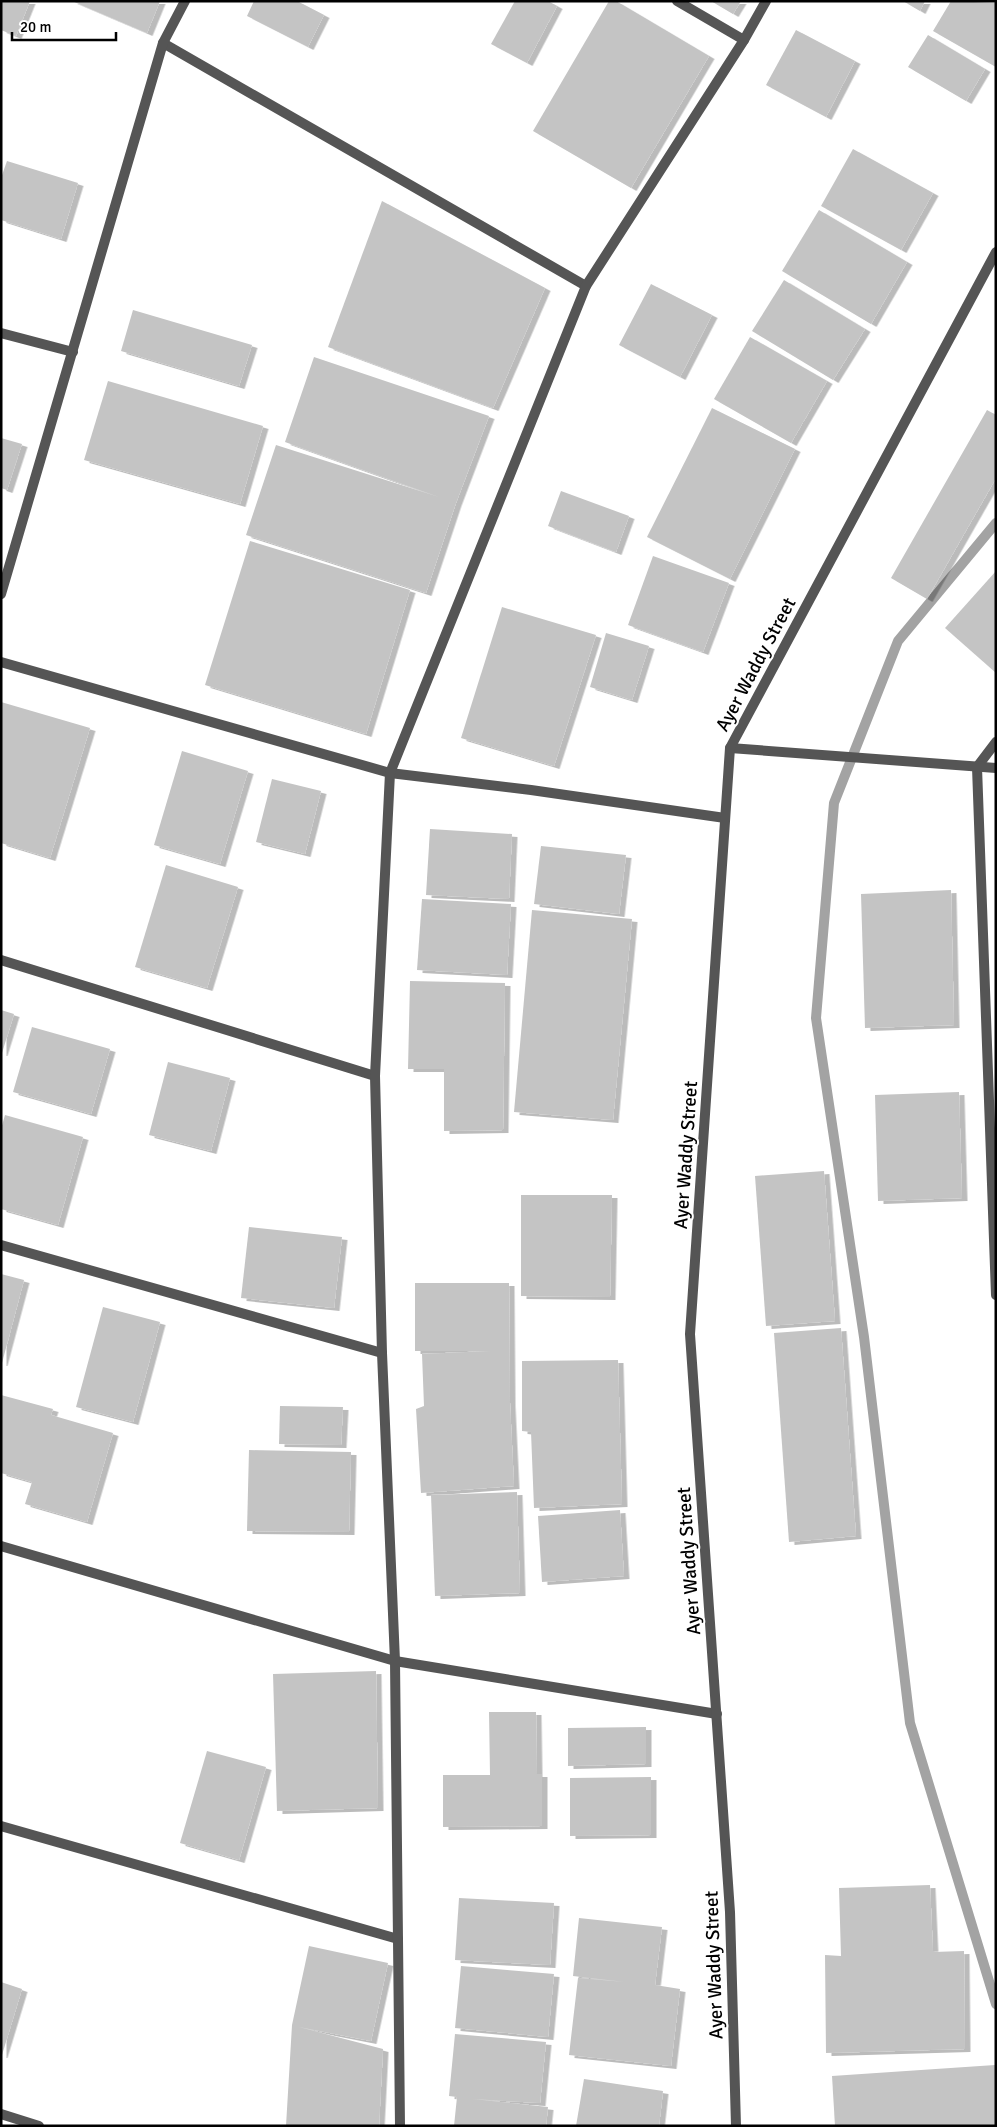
<svg xmlns="http://www.w3.org/2000/svg" width="997" height="2127" viewBox="0 0 997 2127" font-family="Signika,sans-serif">
  <style>
    .lines { fill: none; stroke-linecap: round; stroke-linejoin: round }
    .stream { stroke: #a3a3a3; stroke-width: 10 }
    .building { fill: #c4c4c4; filter: url(#shadow) }
    .minor { stroke: #555; stroke-width: 10 }
    .tertiary { stroke: #555; stroke-width: 10 }
    .labels { text-anchor: middle; stroke-width: 4; stroke-linejoin: round; paint-order: stroke }
    .street-label { font-size: 19px; fill: #000; stroke: #fff }
  </style>
  <defs>
    <filter id="shadow"><feDropShadow dx="5.5" dy="3" stdDeviation="0" flood-color="#0004"/></filter>
  </defs>
  <rect width="100%" height="100%" fill="#fff"/>
  <g class="lines">
    <polyline class="stream" points="996,523 898,641 834,803 816,1018 864,1337 910,1723 996,2004"/>
  </g>
  <g class="building">
    <polygon points="1,1 30,1 16,36 1,30"/>
    <polygon points="72,1 160,1 147,33"/>
    <polygon points="254,1 297,1 324,15 308,47 247,16"/>
    <polygon points="515,1 548,1 557,6 527,63 491,44"/>
    <polygon points="609,1 616,1 709,56 631,188 533,131"/>
    <polygon points="711,1 741,1 733,14"/>
    <polygon points="903,1 925,1 920,11"/>
    <polygon points="951,1 996,3 996,67 933,31"/>
    <polygon points="796,30 855,61 826,117 766,85"/>
    <polygon points="928,35 985,69 966,101 908,67"/>
    <polygon points="853,149 933,193 901,250 821,206"/>
    <polygon points="7,161 78,183 61,239 1,220 1,178"/>
    <polygon points="382,201 545,288 493,408 328,347"/>
    <polygon points="819,210 907,262 871,324 782,271"/>
    <polygon points="784,280 865,329 833,380 752,331"/>
    <polygon points="651,284 712,315 680,377 619,345"/>
    <polygon points="133,310 252,345 239,386 121,351"/>
    <polygon points="750,337 827,381 791,443 714,399"/>
    <polygon points="314,357 489,416 456,503 426,593 246,535 276,445 439,497 285,442"/>
    <polygon points="108,381 263,426 240,504 84,460"/>
    <polygon points="712,408 795,449 730,579 647,537"/>
    <polygon points="987,410 996,415 996,478 927,599 891,578"/>
    <polygon points="1,438 22,444 7,490 1,488"/>
    <polygon points="561,491 629,516 616,552 548,526"/>
    <polygon points="250,541 410,590 366,734 205,685"/>
    <polygon points="653,556 729,583 703,652 628,625"/>
    <polygon points="996,571 996,673 945,628"/>
    <polygon points="502,607 596,635 554,766 461,738"/>
    <polygon points="606,633 649,646 632,700 590,687"/>
    <polygon points="1,702 90,728 50,858 1,843"/>
    <polygon points="182,751 248,771 220,864 154,845"/>
    <polygon points="272,779 321,791 305,854 256,842"/>
    <polygon points="430,829 512,834 509,899 426,895"/>
    <polygon points="541,846 626,855 619,914 534,904"/>
    <polygon points="166,865 238,887 207,988 135,967"/>
    <polygon points="951,890 954,1025 865,1028 861,894"/>
    <polygon points="422,899 511,904 507,975 417,970"/>
    <polygon points="532,910 632,919 613,1120 514,1112"/>
    <polygon points="410,981 505,983 503,1130 444,1131 444,1069 408,1069"/>
    <polygon points="1,1010 14,1014 2,1053 1,1053"/>
    <polygon points="32,1027 110,1049 91,1114 13,1092"/>
    <polygon points="168,1062 230,1078 211,1151 149,1135"/>
    <polygon points="959,1092 962,1198 878,1201 875,1095"/>
    <polygon points="5,1115 83,1137 58,1225 1,1209 1,1129"/>
    <polygon points="824,1171 835,1321 766,1326 755,1176"/>
    <polygon points="521,1195 612,1195 610,1297 521,1296"/>
    <polygon points="249,1227 342,1237 334,1308 241,1298"/>
    <polygon points="1,1274 24,1280 2,1363 1,1363"/>
    <polygon points="415,1283 509,1283 510,1403 514,1486 421,1493 416,1409 424,1406 422,1354 490,1351 415,1351"/>
    <polygon points="103,1307 160,1322 133,1422 76,1407"/>
    <polygon points="841,1328 856,1536 789,1542 774,1333"/>
    <polygon points="618,1360 622,1504 534,1508 531,1432 522,1431 522,1361"/>
    <polygon points="1,1395 53,1409 51,1415 113,1433 87,1522 25,1504 32,1482 1,1473"/>
    <polygon points="280,1406 343,1407 341,1445 279,1444"/>
    <polygon points="249,1450 351,1452 349,1532 247,1531"/>
    <polygon points="517,1492 520,1593 435,1596 431,1495"/>
    <polygon points="620,1510 624,1576 542,1582 538,1516"/>
    <polygon points="376,1671 378,1808 277,1811 273,1674"/>
    <polygon points="489,1712 536,1712 537,1774 542,1774 542,1826 443,1827 443,1775 490,1775"/>
    <polygon points="646,1727 646,1764 568,1766 568,1728"/>
    <polygon points="207,1751 266,1767 239,1860 180,1843"/>
    <polygon points="651,1777 651,1835 570,1836 570,1778"/>
    <polygon points="930,1885 933,1952 964,1951 965,2049 826,2053 825,1955 841,1956 839,1888"/>
    <polygon points="459,1898 554,1903 550,1965 455,1960"/>
    <polygon points="579,1918 662,1927 655,1985 680,1989 671,2066 569,2055 578,1978 625,1982 573,1976"/>
    <polygon points="309,1946 388,1963 371,2041 299,2027 383,2049 379,2126 286,2126 292,2025"/>
    <polygon points="461,1966 554,1974 548,2037 455,2028"/>
    <polygon points="1,1982 22,1989 2,2055 1,2055"/>
    <polygon points="455,2034 546,2042 540,2103 473,2099 548,2107 546,2126 454,2126 457,2097 449,2096"/>
    <polygon points="995,2065 996,2126 835,2126 832,2076"/>
    <polygon points="584,2079 663,2091 659,2126 576,2126"/>
  </g>
  <g class="lines">
    <g class="minor">
      <polyline points="677,1 744,40"/>
      <polyline points="163,43 586,286"/>
      <polyline points="1,333 73,352"/>
      <polyline points="1,594 163,43 185,1"/>
      <polyline points="1,662 390,773 531,790 725,818"/>
      <polyline points="996,742 977,767 996,1295"/>
      <polyline points="730,748 996,768"/>
      <polyline points="1,960 375,1076"/>
      <polyline points="1,1245 382,1353"/>
      <polyline points="1,1546 395,1661 717,1714"/>
      <polyline points="1,1826 398,1939"/>
      <polyline points="1,2114 39,2126"/>
      <polyline points="400,2126 395,1661 382,1353 375,1076 390,773 586,286 744,40 766,1"/>
    </g>
    <polyline class="tertiary" points="736,2126 730,1912 690,1334 730,748 996,252"/>
  </g>
  <g class="labels">
    <g class="street-label">
      <text transform="translate(755 664) rotate(-62)" y="7">Ayer Waddy Street</text>
      <text transform="translate(685 1155) rotate(-86)" y="7">Ayer Waddy Street</text>
      <text transform="translate(688 1561) rotate(-94)" y="7">Ayer Waddy Street</text>
      <text transform="translate(713 1965) rotate(-92)" y="7">Ayer Waddy Street</text>
    </g>
  </g>
  <rect width="997" height="2127" fill="none" stroke="#000000" stroke-width="5"/>
  <path d="M12 32v8h104v-8" fill="none" stroke="#000000" stroke-width="2.5"/>
  <text x="20" y="32" font-size="15" fill="#000000" stroke="#ffffff" stroke-width="4" paint-order="stroke">20 m</text>
</svg>
